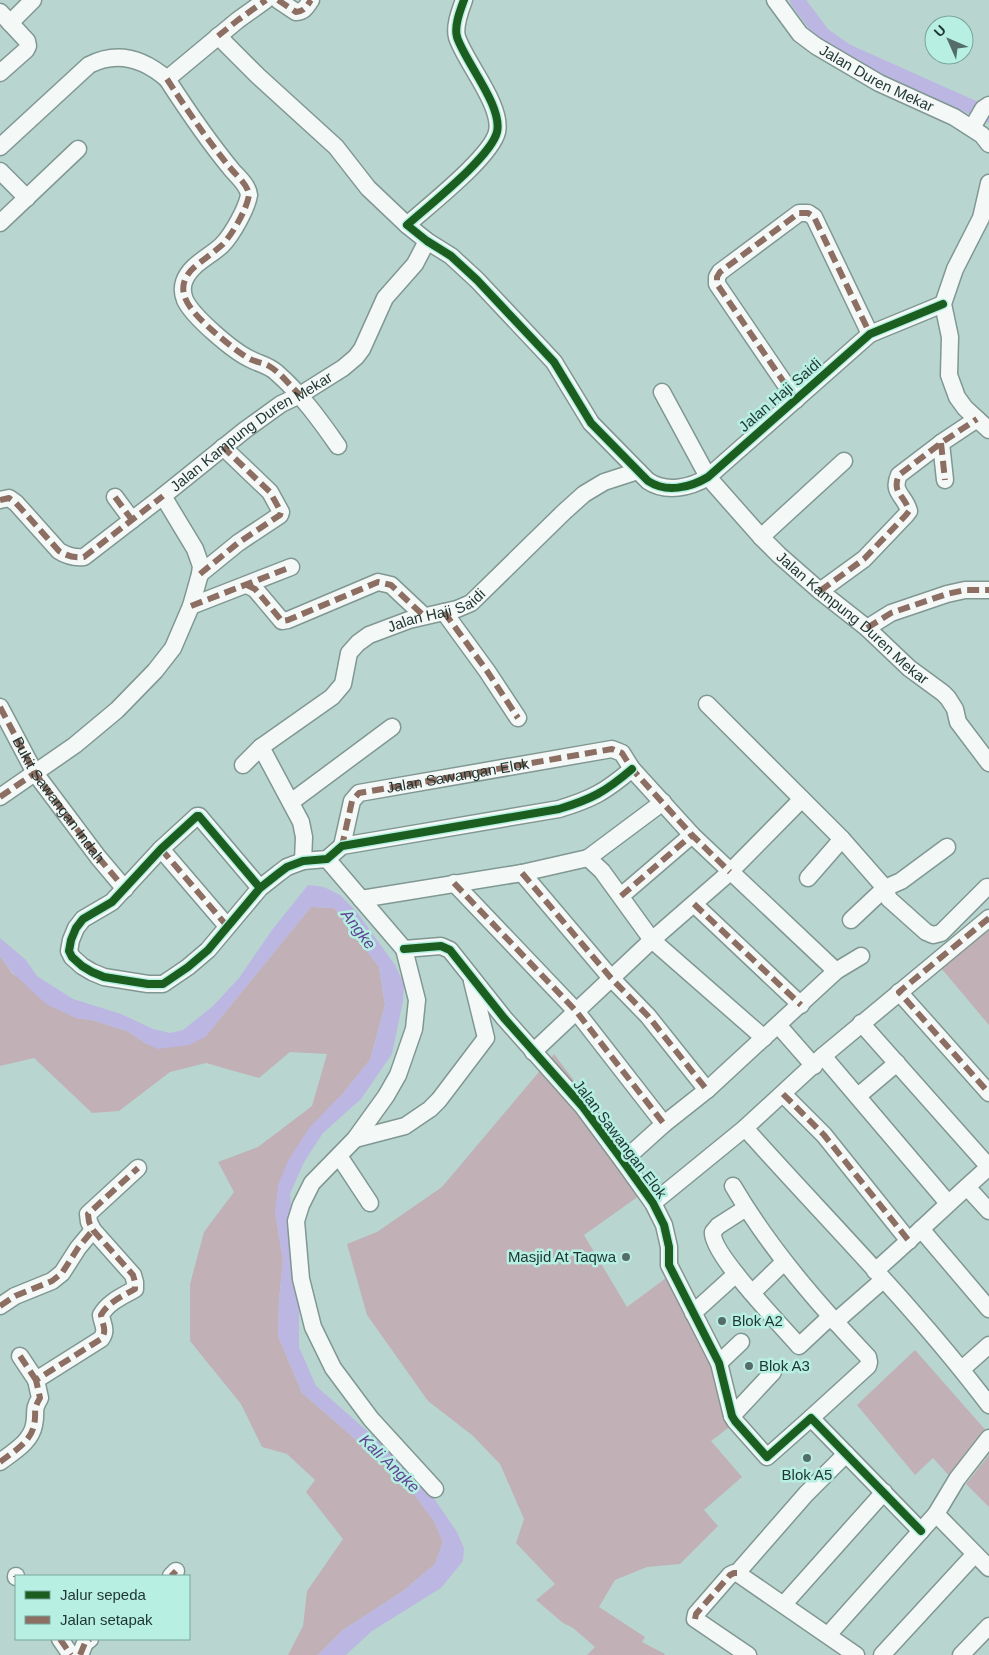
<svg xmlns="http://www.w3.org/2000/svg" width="989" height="1655" viewBox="0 0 989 1655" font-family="Arial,sans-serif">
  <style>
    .green { fill: #c1b0b6 }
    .water { fill: #bcb6e3 }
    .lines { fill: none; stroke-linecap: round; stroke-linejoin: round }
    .canal { stroke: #bcb6e3; stroke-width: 15 }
    .street-casing { stroke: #809792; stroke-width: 19 }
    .street { stroke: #f4f9f8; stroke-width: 16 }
    .quiet { stroke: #8d6e63; stroke-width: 6; stroke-dasharray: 12 6; stroke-linecap: butt }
    .cycleway-casing { stroke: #b7f0e3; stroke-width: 11 }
    .cycleway { stroke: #1b5e20; stroke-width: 8 }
    .poi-dot { fill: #546d68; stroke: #b7f0e3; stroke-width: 2 }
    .labels { text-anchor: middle; stroke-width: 5; stroke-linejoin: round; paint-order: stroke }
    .street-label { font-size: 15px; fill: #1e3530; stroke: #b7f0e3 }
    .poi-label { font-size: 15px; fill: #1e3530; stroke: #b7f0e3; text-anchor: start }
    .water-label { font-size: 16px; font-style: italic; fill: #624393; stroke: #b7f0e3 }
  </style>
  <rect width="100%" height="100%" fill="#b8d6cf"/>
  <g class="green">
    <polygon points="311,907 334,908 379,967 385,1005 370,1060 344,1092 275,1212 283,1260 279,1300 278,1336 302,1393 405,1482 434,1521 443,1542 435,1564 403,1591 343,1630 318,1655 288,1655 303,1626 307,1591 343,1539 306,1492 315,1480 287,1454 262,1447 241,1404 190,1341 190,1284 204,1232 234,1192 218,1162 258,1147 312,1106 327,1054 290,1052 259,1078 206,1063 170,1072 119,1111 92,1113 34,1058 0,1066 0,956 12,973 76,1018 92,1020 127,1031 147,1044 205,1037"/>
    <polygon points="989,927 989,1025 941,968"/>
    <polygon points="554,1054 653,1186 584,1235 627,1307 670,1275 740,1419 711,1441 742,1477 704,1510 718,1526 680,1564 647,1567 615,1580 599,1607 645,1637 642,1642 665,1654 664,1655 587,1655 595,1647 573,1628 563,1623 536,1600 555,1584 516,1543 524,1519 500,1464 472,1435 428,1401 367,1315 347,1244 377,1232 442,1187"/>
    <polygon points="915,1350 989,1434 952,1479 933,1458 915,1475 857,1405"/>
    <polygon points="989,1455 989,1507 966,1484"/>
  </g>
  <polygon class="water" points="308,885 324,887 340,895 356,911 395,965 404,984 403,1001 392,1054 361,1099 323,1133 304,1162 290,1194 299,1294 299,1347 316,1386 381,1443 403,1459 420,1478 457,1532 464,1548 463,1561 441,1588 372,1631 346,1655 318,1655 343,1630 403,1591 435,1564 443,1542 434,1521 405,1482 302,1393 278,1336 279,1300 283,1260 275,1212 278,1185 288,1161 309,1128 344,1092 370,1060 385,1005 379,967 334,908 311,907 205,1037 189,1045 158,1049 147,1044 127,1031 92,1020 76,1018 46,1004 12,972 0,956 0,938 26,960 37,976 73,999 121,1014 153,1029 170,1033 183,1030 213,1006 239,978 272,930"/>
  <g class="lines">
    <polyline class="canal" points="797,0 823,35 846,51 989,115"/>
    <g class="street-casing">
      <g id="street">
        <path d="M278,0L296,12C305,11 306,7 311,0"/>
        <path d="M464,0C460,11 454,26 457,37C465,62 503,106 497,132C491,157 428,206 407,225L427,241L451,256L477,280L540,347L554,362L591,423L648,481C666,493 690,488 708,477L870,334L943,304"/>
        <path id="s1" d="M775,0L800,34L816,46L879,83L954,117L982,135L989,144"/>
        <polyline points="0,12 27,41 28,46 26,50 0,73"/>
        <polyline points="10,23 33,0"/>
        <polyline points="218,36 258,76 336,147 368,188 407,225"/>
        <path d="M167,79C187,110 208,141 232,170C238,177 248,185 249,195C247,208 232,235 222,245C210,257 190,264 184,282C182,288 183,295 185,300C193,317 233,351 250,359C259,364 269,365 277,373C301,394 320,420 338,446"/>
        <polyline points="972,128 983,109 989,105"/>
        <path d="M0,147L89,65C118,50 144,59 167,79L238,20L266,0"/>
        <polyline points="0,171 27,198"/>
        <polyline points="989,183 981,218 955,269 943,304 950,337 949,375 957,397 965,408 989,430"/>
        <polyline points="0,223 78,149"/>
        <path id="s2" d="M662,392L708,477L761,537L779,555L820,591L867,628L909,668L943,693L948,698L955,709L958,722L989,763"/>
        <polyline points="796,400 717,284 717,277 720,272 799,213 808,213 814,217 870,334"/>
        <polyline points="941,443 945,480"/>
        <polyline points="115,497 132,520"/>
        <path d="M0,500L9,498L16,503L59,551C67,556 74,558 84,557L163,496"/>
        <polyline points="761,537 844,461"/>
        <polyline points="200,574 238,543 280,515 281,512 270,492 223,447"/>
        <polyline points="247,585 255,589 282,621 288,620 378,582 391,585 424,616"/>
        <path d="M820,591L864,559L906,515L909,511C905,495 891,493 899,475L941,443L977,419"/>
        <polyline points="191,606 291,567"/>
        <polyline points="444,612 487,671 518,718"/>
        <polyline points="867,628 891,613 947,594 965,590 989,590"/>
        <polyline points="707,704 842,839 885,888 901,881 947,847"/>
        <polyline points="0,707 35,773 98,857 125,889"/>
        <polyline points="261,747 301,822 304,837 303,861"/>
        <path id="s3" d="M243,765L261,747L332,697L343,684L349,653L358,643L369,635L409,620L457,609L471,603L564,512L584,494L604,482L638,471"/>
        <path id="s4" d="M0,797L75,745L117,710L155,671L173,648L191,606L200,574L201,566L195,549L163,496L245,430L281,404L300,395L343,368L356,357L362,349L385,298L415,264L427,241"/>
        <polyline points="291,802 392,727"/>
        <polyline points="342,846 352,801 359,793 612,749 622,753 632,769 692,835 836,971"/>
        <polyline points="161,849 227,926"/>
        <polyline points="588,858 663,802"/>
        <polyline points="327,859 404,949 417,1000 414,1029 398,1075 386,1096 355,1139 312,1183 301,1205 296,1221 301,1279 313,1327 333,1368 371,1419 435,1489"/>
        <polyline points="522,873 611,978 648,1016 707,1090"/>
        <polyline points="808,878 842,839"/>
        <polyline points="454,883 576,1011 664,1124"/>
        <path d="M260,888L199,816H197L161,849L112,902L83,919L76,928L71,940L69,951L72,957L82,966L92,972L104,977L148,984H163L188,967L208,950L260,888L279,873L287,867L303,861L327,859L342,846L559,809C592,799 605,792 632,769"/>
        <polyline points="621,896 692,835"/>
        <polyline points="361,899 522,873 588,858 602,871 652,940 764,1038"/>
        <polyline points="694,904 801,1005"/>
        <polyline points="851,920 885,888 889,899 926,932 933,935 941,933 987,887"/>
        <polyline points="404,949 441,946 450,950 504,1018 583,1107 623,1161 653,1203 664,1225 669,1247 669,1265 719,1363 732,1416 735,1421 767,1457 811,1418 921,1531"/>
        <polyline points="899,992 989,1093"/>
        <polyline points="861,1023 989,1167"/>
        <polyline points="778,1025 814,1066"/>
        <polyline points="533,1052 652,940 730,872 802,799"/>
        <polyline points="823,1056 948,1203"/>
        <polyline points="783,1094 824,1135 909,1241"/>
        <polyline points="858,1096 897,1063"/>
        <path d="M745,1128C827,1220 915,1307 989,1405"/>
        <polyline points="355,1139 405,1126 430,1109 439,1100 486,1038 472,981"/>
        <polyline points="339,1156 370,1203"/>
        <polyline points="623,1161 664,1124 707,1090 836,971 861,956"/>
        <path d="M733,1186C770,1249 818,1304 868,1357L869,1362L868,1366L811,1418"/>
        <polyline points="967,1187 989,1211"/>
        <polyline points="653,1203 745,1128 823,1056 989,918"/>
        <path d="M746,1208L718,1226L713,1232C710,1253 783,1327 799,1346L830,1317"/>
        <polyline points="921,1229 989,1309"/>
        <path d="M875,1271C914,1237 950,1201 989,1167"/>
        <polyline points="752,1293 784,1262"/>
        <polyline points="0,1306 15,1296 52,1281 62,1273 78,1248 93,1230"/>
        <polyline points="693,1313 736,1274"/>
        <polyline points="835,1322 883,1280"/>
        <polyline points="20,1356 36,1380"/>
        <polyline points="719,1363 741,1342"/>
        <polyline points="962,1369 989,1345"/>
        <polyline points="732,1416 773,1372"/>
        <path d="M0,1462C13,1452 31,1442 34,1425C37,1412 32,1411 40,1398L36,1380L101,1339C108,1330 102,1324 101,1315C108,1302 123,1296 135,1289V1282L133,1275L93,1230L89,1222L88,1214L138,1168"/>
        <polyline points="936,1514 989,1568"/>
        <polyline points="737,1573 806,1494 846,1454"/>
        <polyline points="737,1573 856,1655"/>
        <polyline points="737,1573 734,1573 730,1575 696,1614 695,1619 748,1655"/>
        <polyline points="16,1576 16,1577"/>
        <polyline points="171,1576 176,1571"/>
        <polyline points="784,1604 884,1492"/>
        <polyline points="828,1635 936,1514 957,1479 989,1438"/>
        <polyline points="60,1639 71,1655"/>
        <polyline points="80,1655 85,1643 90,1639"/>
        <polyline points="882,1655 975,1554"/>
        <polyline points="961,1655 989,1626"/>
      </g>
    </g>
    <use href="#street" class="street"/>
    <g class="quiet">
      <path d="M278,0L296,12C305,11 306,7 311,0"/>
      <polyline points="218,36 238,20 266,0"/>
      <path d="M167,79C187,110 208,141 232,170C238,177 248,185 249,195C247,209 232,235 222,245C214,252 206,258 198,264C166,289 193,313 214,332C225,341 235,350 248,358C254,362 262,362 269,366C281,373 290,386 300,395"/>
      <polyline points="796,400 717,284 717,277 720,272 799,213 808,213 814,217 870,334"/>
      <polyline points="941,443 945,480"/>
      <polyline points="115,497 132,520"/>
      <path d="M0,500L9,498L16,503L59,551C67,556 74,558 84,557L163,496"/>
      <polyline points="200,574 238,543 280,515 281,512 270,492 223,447"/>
      <polyline points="247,585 255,589 282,621 288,620 378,582 391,585 424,616"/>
      <path d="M820,591L864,559L906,515L909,511C905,495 891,493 899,475L941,443L977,419"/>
      <polyline points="191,606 291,567"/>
      <polyline points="444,612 487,671 518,718"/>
      <polyline points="867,628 891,613 947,594 965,590 989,590"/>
      <path id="s5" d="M0,707L35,773L98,857L125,889"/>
      <polyline points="0,797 35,773"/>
      <path id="s6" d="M344,846H342L352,801L359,793L612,749L622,753L632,769L692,835L730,872"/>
      <polyline points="161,849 227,926"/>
      <polyline points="522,873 611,978 648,1016 707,1090"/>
      <polyline points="454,883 576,1011 664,1124"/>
      <polyline points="621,896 692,835"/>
      <polyline points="694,904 801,1005"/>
      <polyline points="989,918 899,992 989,1093"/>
      <polyline points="783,1094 824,1135 909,1241"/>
      <polyline points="0,1306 15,1296 52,1281 62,1273 78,1248 93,1230"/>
      <polyline points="20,1356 36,1380"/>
      <path d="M0,1462C13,1452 31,1442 34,1425C37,1412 32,1411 40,1398L36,1380L101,1339C108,1330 102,1324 101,1315C108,1302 123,1296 135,1289V1282L133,1275L93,1230L89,1222L88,1214L138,1168"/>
      <polyline points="16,1576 16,1577"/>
      <polyline points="171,1576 176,1571"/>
      <polyline points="695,1619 696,1614 730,1575 734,1573 737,1573"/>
      <polyline points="60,1639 71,1655"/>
      <polyline points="80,1655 85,1643 90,1639"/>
    </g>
    <g class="cycleway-casing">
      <g id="cycleway">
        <path d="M464,0C460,11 454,26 457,37C465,62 503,106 497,132C491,157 428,206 407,225L427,241L451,256L477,280L540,347L554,362L591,423L648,481C666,493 690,488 708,477L870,334L943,304"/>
        <path d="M260,888L199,816H197L161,849L112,902L83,919L76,928L71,940L69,951L72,957L82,966L92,972L104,977L148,984H163L188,967L208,950L260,888L279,873L287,867L303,861L327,859L342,846L559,809C592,799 605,792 632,769"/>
        <polyline points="404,949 441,946 450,950 504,1018 583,1107 623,1161 653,1203 664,1225 669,1247 669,1265 719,1363 732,1416 735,1421 767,1457 811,1418 921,1531"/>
      </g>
    </g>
    <use href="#cycleway" class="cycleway"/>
  </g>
  <g class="poi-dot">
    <circle cx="626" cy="1257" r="5"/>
    <circle cx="722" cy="1321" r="5"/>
    <circle cx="749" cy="1366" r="5"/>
    <circle cx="807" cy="1458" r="5"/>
  </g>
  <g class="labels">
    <g class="street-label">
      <text dy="5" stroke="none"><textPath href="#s1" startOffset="131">Jalan Duren Mekar</textPath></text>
      <text transform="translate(780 395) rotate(-41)" y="5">Jalan Haji Saidi</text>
      <text dy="5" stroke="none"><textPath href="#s4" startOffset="506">Jalan Kampung Duren Mekar</textPath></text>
      <text dy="5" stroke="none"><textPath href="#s3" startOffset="260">Jalan Haji Saidi</textPath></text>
      <text dy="5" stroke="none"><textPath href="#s2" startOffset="299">Jalan Kampung Duren Mekar</textPath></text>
      <text dy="5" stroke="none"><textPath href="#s6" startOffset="159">Jalan Sawangan Elok</textPath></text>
      <text dy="5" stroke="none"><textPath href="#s5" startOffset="110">Bukit Sawangan Indah</textPath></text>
      <text transform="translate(620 1139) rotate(53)" y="5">Jalan Sawangan Elok</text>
    </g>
    <g class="poi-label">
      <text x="616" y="1262" text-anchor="end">Masjid At Taqwa</text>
      <text x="732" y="1326">Blok A2</text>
      <text x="759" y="1371">Blok A3</text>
      <text x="807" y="1480" text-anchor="middle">Blok A5</text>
    </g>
    <g class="water-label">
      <text transform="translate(359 929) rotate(53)" y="6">Angke</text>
      <text transform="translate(390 1463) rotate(44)" y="6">Kali Angke</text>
    </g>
  </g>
  <rect x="15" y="1575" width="175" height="65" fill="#b7f0e3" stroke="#7aa59b"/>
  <rect x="25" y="1591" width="25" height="8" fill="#1b5e20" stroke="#7aa59b"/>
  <text x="60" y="1600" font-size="15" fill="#1e3530">Jalur sepeda</text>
  <rect x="25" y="1616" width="25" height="8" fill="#8d6e63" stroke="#7aa59b"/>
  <text x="60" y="1625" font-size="15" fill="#1e3530">Jalan setapak</text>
  <g transform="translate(949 40) rotate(315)"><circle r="24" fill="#b7f0e3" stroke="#7aa59b"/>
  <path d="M0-4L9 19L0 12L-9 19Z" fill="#546d68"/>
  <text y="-8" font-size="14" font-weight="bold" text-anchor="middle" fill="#1e3530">U</text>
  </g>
</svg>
